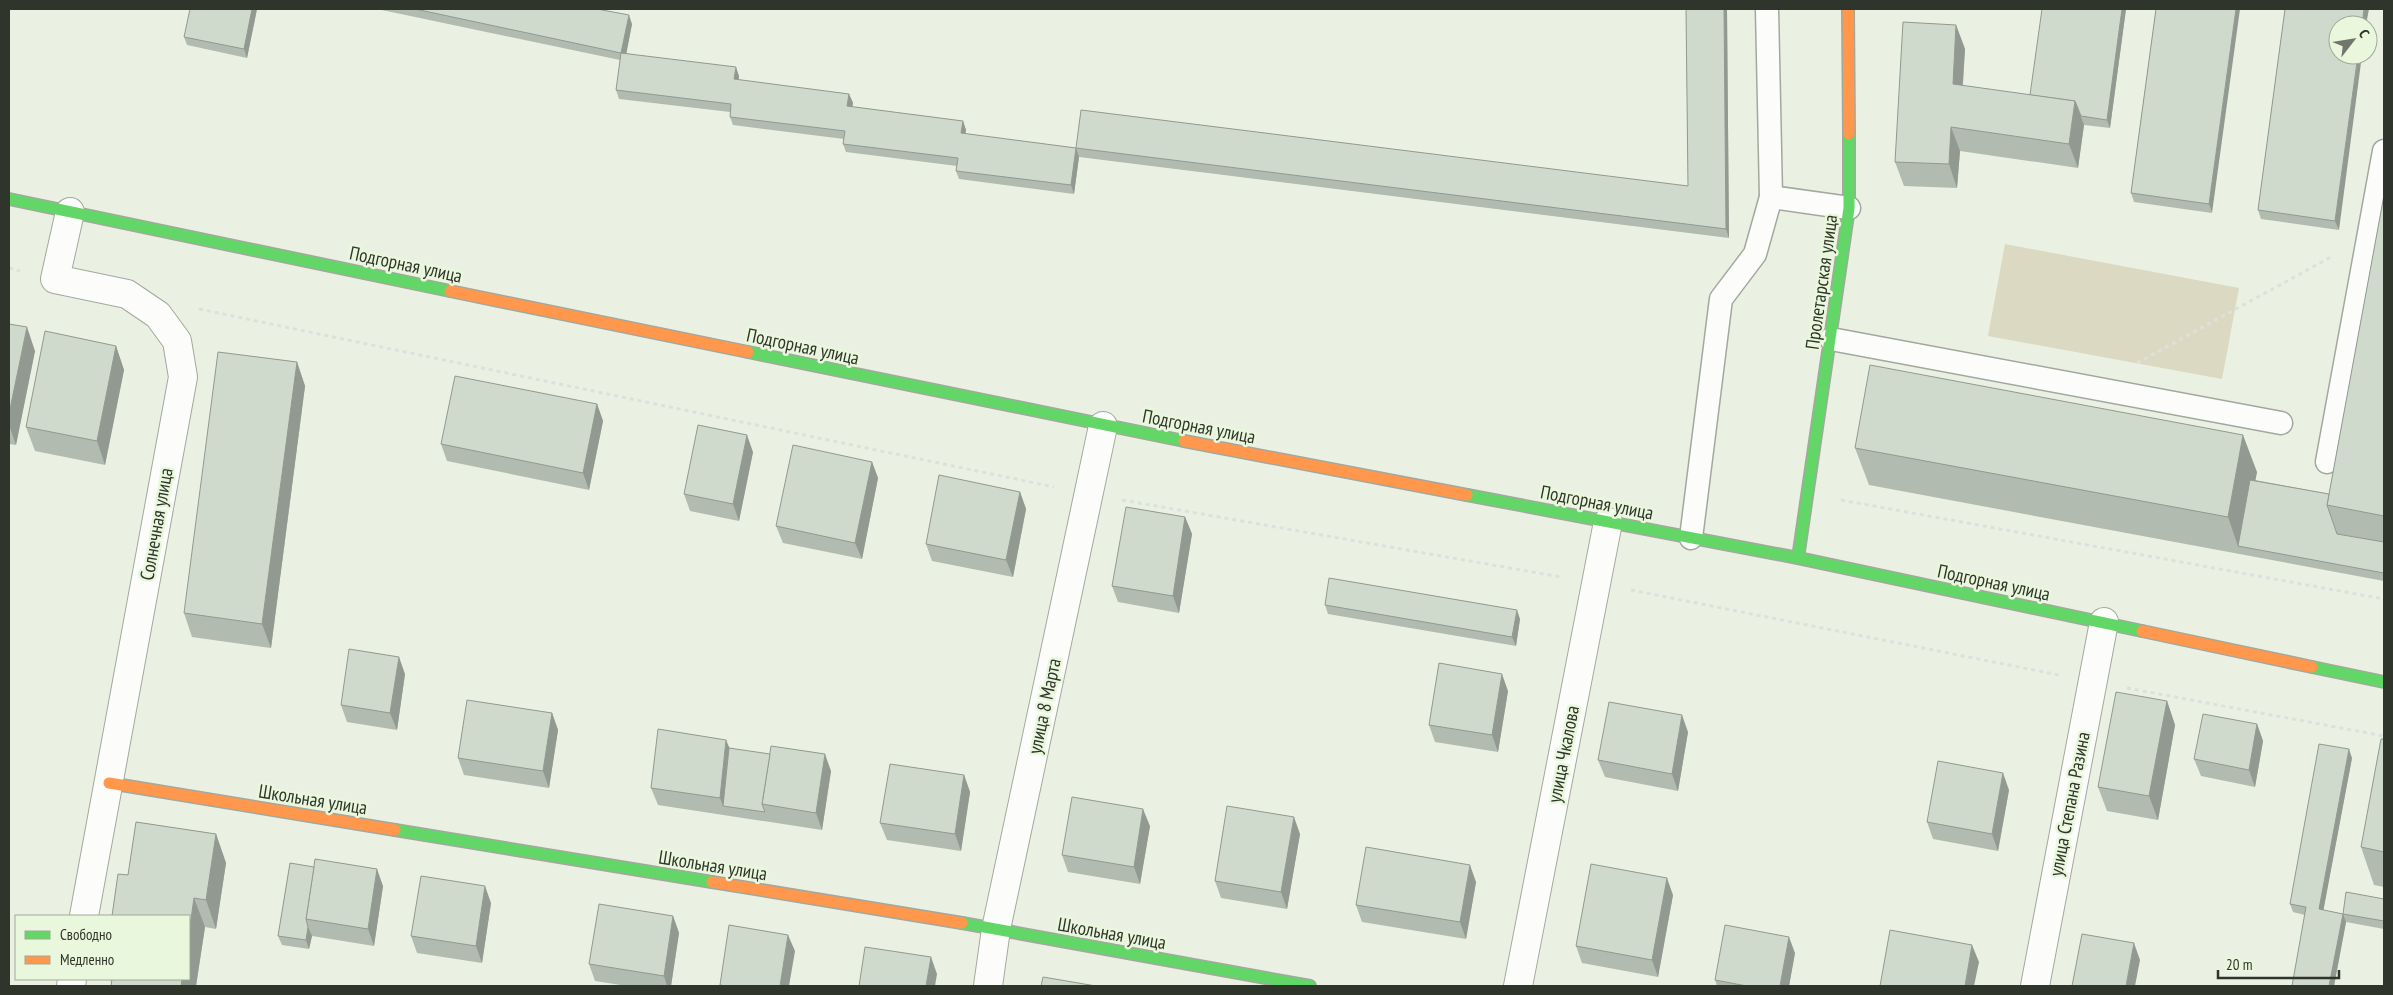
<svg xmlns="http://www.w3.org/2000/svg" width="2393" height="995" viewBox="0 0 2393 995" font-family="'PT Sans Narrow',sans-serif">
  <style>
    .green { fill: #dbd9c1 }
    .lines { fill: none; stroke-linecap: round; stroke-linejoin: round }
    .lane-casing { stroke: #a3a89e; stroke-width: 25 }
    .street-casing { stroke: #a3a89e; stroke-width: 30 }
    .fast-casing { stroke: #a3a89e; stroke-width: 14 }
    .slow-casing { stroke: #a3a89e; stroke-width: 14 }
    .path { stroke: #dee0dc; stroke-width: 3; stroke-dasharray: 4 4; stroke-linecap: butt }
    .lane { stroke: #fcfdfb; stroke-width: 22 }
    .street { stroke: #fcfdfb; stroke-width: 28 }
    .fast { stroke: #63d668; stroke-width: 11 }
    .slow { stroke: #ff974d; stroke-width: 11 }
    .wall { fill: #b2bbb0 }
    .shaded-wall { fill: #919990 }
    .building { fill: #cfdacd; stroke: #919990 }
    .labels { text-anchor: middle; stroke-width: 5; stroke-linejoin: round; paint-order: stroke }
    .street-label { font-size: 19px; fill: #30352b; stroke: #e9f7dd }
  </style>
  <rect width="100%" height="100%" fill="#eaf1e3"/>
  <polygon class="green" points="2005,244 2239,288 2222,379 1988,336"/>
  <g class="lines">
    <g class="lane-casing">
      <g id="lane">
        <polyline points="1771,197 1849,208"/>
        <polyline points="1831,339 2281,423"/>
        <polyline points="2327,462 2384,151"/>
        <polyline points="1691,538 1721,299 1755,254 1771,197 1767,9"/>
      </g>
    </g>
    <g class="street-casing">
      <g id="street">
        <polyline points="70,212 55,279 127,294 158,315 177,341 183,377 84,916"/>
        <polyline points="71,986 72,979"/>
        <polyline points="988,986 996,929 1103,426"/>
        <polyline points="1518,986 1608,522"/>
        <polyline points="2035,986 2104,622"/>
      </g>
    </g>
    <g class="fast-casing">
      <g id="fast">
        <polyline points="9,199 450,291"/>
        <polyline points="748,352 1184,441"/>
        <polyline points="1467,495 1798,558 2142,631"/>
        <polyline points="1798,558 1849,208 1849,134"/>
        <polyline points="2312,667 2384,682"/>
        <polyline points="395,830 712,882"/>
        <polyline points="962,923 1310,986"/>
      </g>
    </g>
    <g class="slow-casing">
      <g id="slow">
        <polyline points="1848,9 1849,134"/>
        <polyline points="450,291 748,352"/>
        <polyline points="1184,441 1467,495"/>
        <polyline points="2142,631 2312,667"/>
        <polyline points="109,783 395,830"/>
        <polyline points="712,882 962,923"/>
      </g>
    </g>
    <g class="path">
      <polyline points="9,268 20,271"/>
      <polyline points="199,309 1054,487"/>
      <polyline points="2137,363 2331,257"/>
      <polyline points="1122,500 1561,577"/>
      <polyline points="1841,500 2384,599"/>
      <polyline points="1631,590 2059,675"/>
      <polyline points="2127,688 2384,736"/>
    </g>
    <use href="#lane" class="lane"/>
    <use href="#street" class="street"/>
    <use href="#fast" class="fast"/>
    <use href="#slow" class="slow"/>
  </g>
  <g class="wall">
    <polygon points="257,9 247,58 187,45 184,37"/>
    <polygon points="377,9 597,9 632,24 626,53 739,76 738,80 849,94 853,103 852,107 963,121 966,130 965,134 1076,148 1688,186 1686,9 1727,9 1729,238 1079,157 1074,194 959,179 956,171 957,166 846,152 843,144 844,139 733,125 730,117 730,112 619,99 616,90 620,60"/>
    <polygon points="2126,9 2110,128 2084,125 2078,168 1960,151 1957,188 1904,186 1895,162 1956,25 1965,49 1963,86 2030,95"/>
    <polygon points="2156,9 2212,213 2134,202 2131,193"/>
    <polygon points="2285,9 2339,230 2261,219 2258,210"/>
    <polygon points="2384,195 2384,581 1869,485 1855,448 2257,472 2255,480 2329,494"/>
    <polygon points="9,324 35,351 16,445 9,444"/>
    <polygon points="116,346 124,370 105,465 35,451 26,427"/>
    <polygon points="297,362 305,386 271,648 192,637 184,613"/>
    <polygon points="597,404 603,421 589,490 447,461 441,444"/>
    <polygon points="753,452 739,521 690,511 684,494"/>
    <polygon points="872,462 878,478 862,559 783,543 776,526"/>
    <polygon points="1020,492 1026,509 1013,577 932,561 926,544"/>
    <polygon points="1185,517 1192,534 1179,613 1118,602 1112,586"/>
    <polygon points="1325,605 1520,619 1516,646 1328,614"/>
    <polygon points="405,674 397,730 347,722 341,705"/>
    <polygon points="1508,691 1498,752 1435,742 1429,725"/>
    <polygon points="2167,701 2175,725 2158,820 2107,811 2098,787"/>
    <polygon points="552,713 558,730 549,788 464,775 458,758"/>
    <polygon points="2257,724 2263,741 2255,787 2201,776 2194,759"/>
    <polygon points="1688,732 1678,791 1605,777 1598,760"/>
    <polygon points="2384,739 2384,887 2374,885 2361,847"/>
    <polygon points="729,748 831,771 822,830 658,805 651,788"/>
    <polygon points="2352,758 2323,910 2343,914 2384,899 2384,929 2346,922 2334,986 2292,986 2305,915 2293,912 2290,904"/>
    <polygon points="964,775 970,792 961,851 887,840 880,823"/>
    <polygon points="2009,790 1998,851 1933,839 1927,822"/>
    <polygon points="136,822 216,834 226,863 216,929 205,927 196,986 111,986 111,982 110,979 189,979 189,916 112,916 118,874 128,875"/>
    <polygon points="1150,826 1140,884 1068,872 1062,855"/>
    <polygon points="1300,834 1287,909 1221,898 1215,881"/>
    <polygon points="290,863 383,886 374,946 312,936 309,949 282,945 278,936"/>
    <polygon points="1476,882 1466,939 1362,922 1356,905"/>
    <polygon points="1673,895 1658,977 1582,963 1576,946"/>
    <polygon points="491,903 482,963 417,953 411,936"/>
    <polygon points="673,916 679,933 671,986 627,986 595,981 589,964"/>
    <polygon points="1795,953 1789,986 1717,986 1715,980"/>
  </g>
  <g class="shaded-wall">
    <polygon points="252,9 257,9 247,58 244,49"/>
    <polygon points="1724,9 1727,9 1729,238 1726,229"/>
    <polygon points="2122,9 2126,9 2110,128 2107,120"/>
    <polygon points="2236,9 2240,9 2212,213 2209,204"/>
    <polygon points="2364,9 2369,9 2366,25 2362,25"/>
    <polygon points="629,15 632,24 625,61 621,53"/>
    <polygon points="1956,25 1965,49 1961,108 1953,84"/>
    <polygon points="2358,55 2362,55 2339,230 2335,221"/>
    <polygon points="736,67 739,76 738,88 734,79"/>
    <polygon points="849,94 853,103 851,115 847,106"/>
    <polygon points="2075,101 2084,125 2078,168 2069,144"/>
    <polygon points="963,121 966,130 964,142 961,133"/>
    <polygon points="1951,127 1960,151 1957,188 1949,164"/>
    <polygon points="1076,148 1079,157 1074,194 1071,185"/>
    <polygon points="27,327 35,351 16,445 9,425 9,414"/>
    <polygon points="116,346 124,370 105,465 97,441"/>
    <polygon points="297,362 305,386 271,648 262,624"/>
    <polygon points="597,404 603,421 589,490 583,473"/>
    <polygon points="747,435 753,452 739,521 733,504"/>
    <polygon points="2243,435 2257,472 2243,547 2238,546 2228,517"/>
    <polygon points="872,462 878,478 862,559 855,543"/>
    <polygon points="1020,492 1026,509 1013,577 1006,560"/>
    <polygon points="1185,517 1192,534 1179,613 1173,596"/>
    <polygon points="1517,610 1520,619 1516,646 1512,637"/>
    <polygon points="399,657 405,674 397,730 390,713"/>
    <polygon points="1502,674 1508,691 1498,752 1492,735"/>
    <polygon points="2167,701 2175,725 2158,820 2149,796"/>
    <polygon points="552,713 558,730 549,788 543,771"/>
    <polygon points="1682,715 1688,732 1678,791 1672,774"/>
    <polygon points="2257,724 2263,741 2255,787 2249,770"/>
    <polygon points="726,740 733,756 723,806 720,798"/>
    <polygon points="2349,749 2352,758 2322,918 2319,909"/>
    <polygon points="825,754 831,771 822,830 816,813"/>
    <polygon points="2003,773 2009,790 1998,851 1992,834"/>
    <polygon points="964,775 970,792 961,851 955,834"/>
    <polygon points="1143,809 1150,826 1140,884 1134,867"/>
    <polygon points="1294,817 1300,834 1287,909 1281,892"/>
    <polygon points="216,834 226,863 216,929 206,900"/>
    <polygon points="1470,865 1476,882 1466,939 1460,922"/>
    <polygon points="377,869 383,886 374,946 368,929"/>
    <polygon points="1667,878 1673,895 1658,977 1652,960"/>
    <polygon points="485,886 491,903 482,963 476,946"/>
    <polygon points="194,898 205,927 196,986 181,986 182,979 189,979 189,933"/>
    <polygon points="2343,914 2346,922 2334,986 2329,986"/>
    <polygon points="673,916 679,933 671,986 667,986 664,976"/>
    <polygon points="308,927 312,936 309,949 306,940"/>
    <polygon points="788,935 795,951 789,986 780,986"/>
    <polygon points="1789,937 1795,953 1789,986 1780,986"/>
    <polygon points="2134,943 2140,960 2135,986 2126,986"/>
    <polygon points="1972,945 1979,962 1974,986 1965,986"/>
    <polygon points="931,957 937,974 935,986 926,986"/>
  </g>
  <g class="building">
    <polygon points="190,9 252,9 244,49 184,37"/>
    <polygon points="415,9 597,9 629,15 621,53 736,67 734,79 849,94 847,106 963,121 961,133 1076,148 1071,185 956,171 958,158 843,144 845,131 730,117 731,104 616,90 621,53"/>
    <polygon points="1686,9 1724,9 1726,229 1076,148 1081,110 1688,186"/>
    <polygon points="2042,9 2122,9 2107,120 2081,116 2075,101 2030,95"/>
    <polygon points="2156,9 2236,9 2209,204 2131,193"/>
    <polygon points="2285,9 2364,9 2362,25 2338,25 2338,55 2358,55 2335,221 2258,210"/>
    <polygon points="1903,22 1956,25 1953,84 2075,101 2069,144 1951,127 1949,164 1895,162"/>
    <polygon points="2384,195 2384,516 2327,505"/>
    <polygon points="9,324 27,327 9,414"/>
    <polygon points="45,331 116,346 97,441 26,427"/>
    <polygon points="218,352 297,362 262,624 184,613"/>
    <polygon points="1870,365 2243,435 2228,517 1855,448"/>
    <polygon points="455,376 597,404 583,473 441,444"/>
    <polygon points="698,425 747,435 733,504 684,494"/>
    <polygon points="793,445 872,462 855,543 776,526"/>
    <polygon points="939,475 1020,492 1006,560 926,544"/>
    <polygon points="2250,480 2329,494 2327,505 2337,534 2384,542 2384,573 2238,546"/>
    <polygon points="1126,507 1185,517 1173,596 1112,586"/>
    <polygon points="1329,578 1517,610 1512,637 1325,605"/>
    <polygon points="349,649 399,657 390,713 341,705"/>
    <polygon points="1439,663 1502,674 1492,735 1429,725"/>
    <polygon points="2116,692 2167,701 2149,796 2098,787"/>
    <polygon points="467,700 552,713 543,771 458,758"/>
    <polygon points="1609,702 1682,715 1672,774 1598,760"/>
    <polygon points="2203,714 2257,724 2249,770 2194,759"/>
    <polygon points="658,729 726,740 720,798 651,788"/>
    <polygon points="2381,739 2384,739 2384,852 2361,847"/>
    <polygon points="2319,744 2349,749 2319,909 2343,914 2329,986 2292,986 2306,907 2290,904"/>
    <polygon points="771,746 825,754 816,813 762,804"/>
    <polygon points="729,748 770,754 762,804 765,812 723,806"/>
    <polygon points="1938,761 2003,773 1992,834 1927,822"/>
    <polygon points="890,764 964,775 955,834 880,823"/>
    <polygon points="1072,797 1143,809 1134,867 1062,855"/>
    <polygon points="1227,806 1294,817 1281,892 1215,881"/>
    <polygon points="136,822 216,834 206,900 194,898 189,933 189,916 112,916 118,874 128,875"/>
    <polygon points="1366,847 1470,865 1460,922 1356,905"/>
    <polygon points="315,859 377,869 368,929 306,919"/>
    <polygon points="290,863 314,867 306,919 308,927 306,940 278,936"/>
    <polygon points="1591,864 1667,878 1652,960 1576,946"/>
    <polygon points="421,876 485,886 476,946 411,936"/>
    <polygon points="2346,892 2384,899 2384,921 2343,914"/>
    <polygon points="599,904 673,916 664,976 589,964"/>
    <polygon points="729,925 788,935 780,986 726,986 720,985"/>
    <polygon points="1725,925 1789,937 1780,986 1747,986 1715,980"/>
    <polygon points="1890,930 1972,945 1965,986 1880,986"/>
    <polygon points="2082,934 2134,943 2126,986 2072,986"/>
    <polygon points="865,947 931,957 926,986 859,986"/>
    <polygon points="1043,977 1096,986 1041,986"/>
    <polygon points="112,979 182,979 181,986 111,986"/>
  </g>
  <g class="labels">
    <g class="street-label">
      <text transform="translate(406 264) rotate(12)" y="7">Подгорная улица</text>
      <text transform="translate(1821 282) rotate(-82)" y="7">Пролетарская улица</text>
      <text transform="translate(803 346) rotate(12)" y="7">Подгорная улица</text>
      <text transform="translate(1199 426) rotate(11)" y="7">Подгорная улица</text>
      <text transform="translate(1597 502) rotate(11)" y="7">Подгорная улица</text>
      <text transform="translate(156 524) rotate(-80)" y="7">Солнечная улица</text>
      <text transform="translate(1994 582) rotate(12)" y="7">Подгорная улица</text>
      <text transform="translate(1044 706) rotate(-78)" y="7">улица 8 Марта</text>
      <text transform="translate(1563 754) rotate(-79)" y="7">улица Чкалова</text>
      <text transform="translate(313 799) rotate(9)" y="7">Школьная улица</text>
      <text transform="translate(2069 804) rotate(-79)" y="7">улица Степана Разина</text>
      <text transform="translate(713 865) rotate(9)" y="7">Школьная улица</text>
      <text transform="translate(1112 933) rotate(10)" y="7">Школьная улица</text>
    </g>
  </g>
  <rect width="2393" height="995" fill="none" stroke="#30352b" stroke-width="20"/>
  <rect x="15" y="915" width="175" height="65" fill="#e9f7dd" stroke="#9fa996"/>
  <rect x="25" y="931" width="25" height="8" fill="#63d668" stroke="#9fa996"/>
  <text x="60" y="940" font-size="15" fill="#30352b">Свободно</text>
  <rect x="25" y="956" width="25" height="8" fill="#ff974d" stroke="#9fa996"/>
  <text x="60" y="965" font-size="15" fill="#30352b">Медленно</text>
  <g transform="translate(2353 40) rotate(59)"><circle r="24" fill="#e9f7dd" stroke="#9fa996"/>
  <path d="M0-4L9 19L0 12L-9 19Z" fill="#71776b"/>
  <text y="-8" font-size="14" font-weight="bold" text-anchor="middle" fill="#30352b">С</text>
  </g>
  <path d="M2218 970v8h121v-8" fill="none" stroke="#30352b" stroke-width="2.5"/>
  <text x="2226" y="970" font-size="15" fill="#30352b" stroke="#e9f7dd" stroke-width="4" paint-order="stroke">20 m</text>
</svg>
